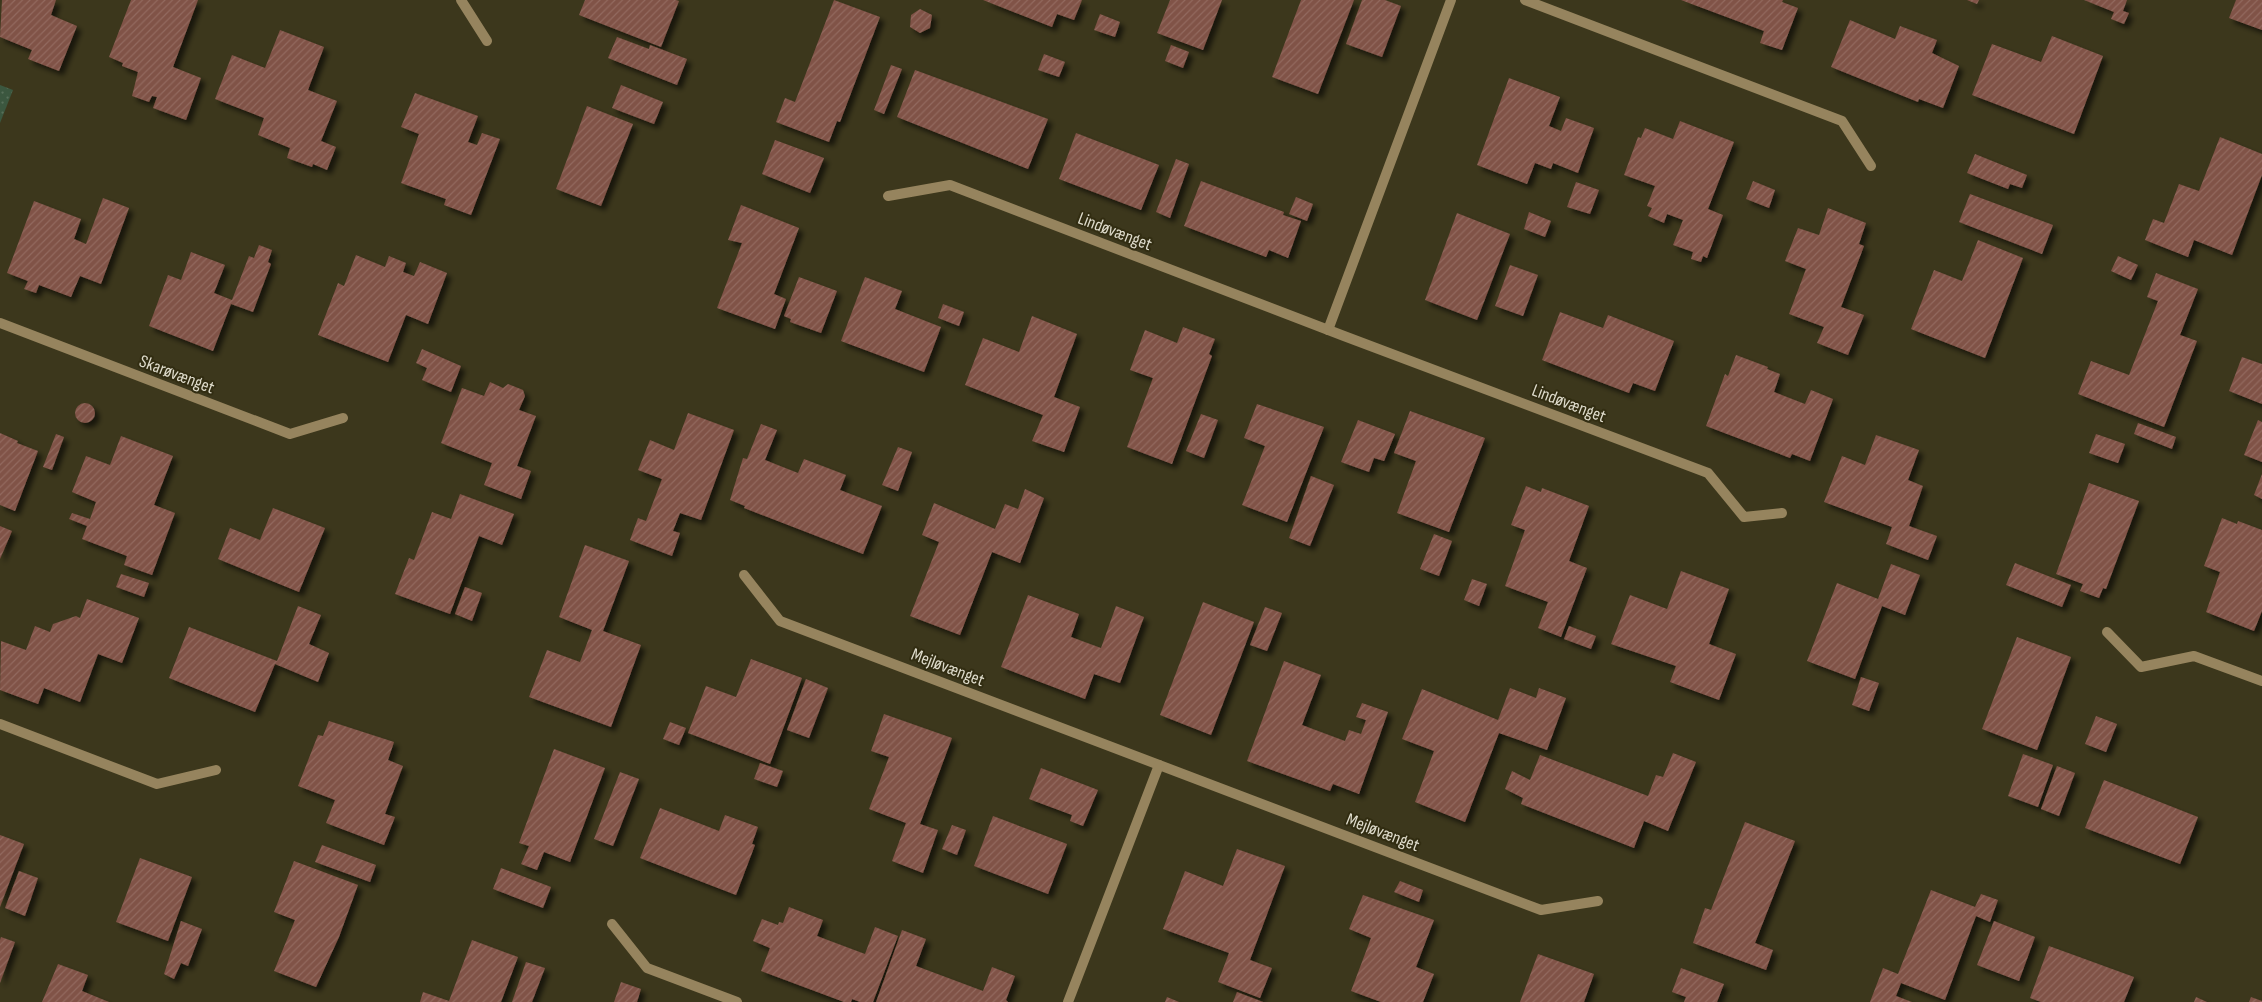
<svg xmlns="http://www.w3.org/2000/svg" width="2262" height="1002" viewBox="0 0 2262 1002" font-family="'Sofia Sans Condensed',sans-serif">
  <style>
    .grass { fill: url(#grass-dots) }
    .building { fill: url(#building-hatch); filter: url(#shadow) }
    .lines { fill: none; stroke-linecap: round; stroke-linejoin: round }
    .street { stroke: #96845e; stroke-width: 10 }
    .labels { text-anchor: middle; stroke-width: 4; stroke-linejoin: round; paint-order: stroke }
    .street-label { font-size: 18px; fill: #dedbcb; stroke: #322d12 }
  </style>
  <defs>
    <pattern id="grass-dots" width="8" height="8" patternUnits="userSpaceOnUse" patternTransform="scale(1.25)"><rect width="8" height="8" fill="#3b573f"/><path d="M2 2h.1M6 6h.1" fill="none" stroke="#576f59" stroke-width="1.8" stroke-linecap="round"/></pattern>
    <pattern id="building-hatch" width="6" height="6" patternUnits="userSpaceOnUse" patternTransform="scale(1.25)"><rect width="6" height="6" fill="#805246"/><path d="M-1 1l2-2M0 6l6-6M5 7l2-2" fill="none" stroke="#926a5f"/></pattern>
    <filter id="shadow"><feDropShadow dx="4.5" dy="4.5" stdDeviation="2.5" flood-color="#0009"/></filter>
  </defs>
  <rect width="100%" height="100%" fill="#3c371c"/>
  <polygon class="grass" points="0,85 13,90 0,123"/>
  <g class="building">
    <polygon points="2,0 56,0 51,15 77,26 59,71 28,59 32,50 0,37"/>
    <polygon points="131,0 198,0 173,67 201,78 186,120 153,108 157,97 152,96 149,102 132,96 138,72 122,66 123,63 109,57"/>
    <polygon points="585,0 676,0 679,1 661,47 579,15"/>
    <polygon points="834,0 880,17 840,122 837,121 829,142 776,122 785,98 795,102"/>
    <polygon points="983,0 1082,0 1074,20 1057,14 1052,27"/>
    <polygon points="1170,0 1222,0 1203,50 1157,33"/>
    <polygon points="1301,0 1354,0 1318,94 1272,77"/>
    <polygon points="1362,0 1385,0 1401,6 1382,57 1346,44"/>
    <polygon points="1681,0 1783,0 1782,2 1798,8 1782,50 1760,43 1764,31"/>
    <polygon points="1967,0 1979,0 1977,4"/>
    <polygon points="2084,0 2127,0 2123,11 2129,13 2124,24 2111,19 2114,12"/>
    <polygon points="2236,0 2262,0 2262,30 2229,18"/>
    <polygon points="920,9 932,15 930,28 920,33 910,27 911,15"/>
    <polygon points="1100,14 1120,22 1115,37 1094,30"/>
    <polygon points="1850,20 1895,39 1900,26 1937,40 1932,53 1959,66 1943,108 1919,99 1918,102 1831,67"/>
    <polygon points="280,30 324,47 308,90 337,101 321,141 336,147 327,170 313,164 312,167 287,158 290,148 258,135 264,118 215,99 232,55 265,68"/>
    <polygon points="2052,36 2103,56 2074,134 1972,95 1992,44 2041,62"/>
    <polygon points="617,37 649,49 650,45 687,59 677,85 608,58"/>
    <polygon points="1171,45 1189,52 1183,68 1165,61"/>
    <polygon points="1044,54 1065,62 1059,77 1038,70"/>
    <polygon points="891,65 902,69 884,114 874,110"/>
    <polygon points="915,70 1048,119 1028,169 897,117"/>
    <polygon points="1509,78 1560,97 1549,126 1561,131 1566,118 1594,128 1578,173 1553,163 1551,169 1535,163 1527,184 1477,165"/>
    <polygon points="621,85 663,102 654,124 612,108"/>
    <polygon points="415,93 478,116 468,142 477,145 482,133 500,139 471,215 444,205 446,199 401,183 419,134 401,127"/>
    <polygon points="587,106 633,124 601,206 556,189"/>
    <polygon points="1680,121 1734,142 1708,209 1723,215 1707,258 1703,256 1701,262 1691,259 1693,252 1673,245 1683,220 1667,214 1664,223 1648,216 1652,208 1647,206 1655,186 1624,175 1638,137 1641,138 1645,128 1673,139"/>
    <polygon points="1076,133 1159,165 1141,210 1059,179"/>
    <polygon points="2220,137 2262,154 2262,175 2232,255 2194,240 2188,257 2145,240 2153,219 2164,223 2179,184 2199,191"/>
    <polygon points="775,140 824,158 810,193 762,174"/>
    <polygon points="1975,154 2027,175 2022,188 2010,184 2008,189 1967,173"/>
    <polygon points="1176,159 1189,164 1170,218 1156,212"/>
    <polygon points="1201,181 1284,212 1283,215 1301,221 1288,258 1269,250 1266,257 1184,226"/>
    <polygon points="1753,181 1775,190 1769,208 1746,199"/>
    <polygon points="1576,182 1599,190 1590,214 1567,207"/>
    <polygon points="1970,194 2053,225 2042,254 1959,222"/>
    <polygon points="1296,197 1313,204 1307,221 1289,214"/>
    <polygon points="103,198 129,208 101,284 80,276 71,297 39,285 36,293 24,289 28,281 7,273 34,201 81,219 74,239 86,244"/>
    <polygon points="741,205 799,228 774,294 786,299 775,329 717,308 742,243 728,240"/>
    <polygon points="1828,208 1866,223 1859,244 1864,246 1841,307 1864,315 1848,355 1817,343 1824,327 1789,314 1806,269 1785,261 1798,228 1819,235"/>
    <polygon points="1529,212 1551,221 1545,237 1524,229"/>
    <polygon points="1457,213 1510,234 1477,320 1425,300"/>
    <polygon points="1978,240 2023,258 1985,358 1911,329 1934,270 1962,281"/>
    <polygon points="259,245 272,250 268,262 271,264 253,312 231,304 213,351 149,326 168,275 181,280 191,252 225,265 214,293 232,300 249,256 254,258"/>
    <polygon points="356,255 385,267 389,256 406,263 403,272 414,276 420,262 447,273 428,324 406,315 388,362 318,335 338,283 344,286"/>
    <polygon points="2118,256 2138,265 2131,280 2111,271"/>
    <polygon points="1510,265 1538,275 1523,316 1495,306"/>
    <polygon points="2156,273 2198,289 2180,335 2197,341 2164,427 2078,394 2091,361 2129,375 2158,301 2147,297"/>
    <polygon points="799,277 837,291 821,333 790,322 791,319 784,316"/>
    <polygon points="865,277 902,291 895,309 941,327 924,372 841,341"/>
    <polygon points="943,304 964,312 959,326 938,318"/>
    <polygon points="1560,312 1603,328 1608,315 1674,341 1655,391 1633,383 1629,393 1542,360"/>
    <polygon points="1032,316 1077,334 1054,397 1080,407 1064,452 1032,441 1043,415 965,385 983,338 1019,352"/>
    <polygon points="1183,327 1215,339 1209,354 1212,356 1172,464 1127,447 1153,378 1130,370 1145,330 1177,343"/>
    <polygon points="422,349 461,366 451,392 422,380 427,368 416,363"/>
    <polygon points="1736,355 1768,367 1767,369 1780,374 1774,392 1805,404 1811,390 1833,399 1810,461 1792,454 1790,458 1706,426 1725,374 1728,376"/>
    <polygon points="2242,357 2262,364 2262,404 2229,391"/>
    <polygon points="490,382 503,388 508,384 523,390 525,396 519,410 536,416 517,466 531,471 521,499 484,485 492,463 441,443 462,388 484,396"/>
    <circle cx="85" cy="413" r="10"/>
    <polygon points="1257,404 1324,427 1287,522 1242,505 1265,446 1244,438"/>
    <polygon points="1410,411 1485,438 1449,532 1397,513 1416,461 1394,453"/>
    <polygon points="688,413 734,430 701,520 680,513 673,531 680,533 672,556 630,540 638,518 646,521 662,479 638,470 650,440 674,450"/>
    <polygon points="1201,414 1218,420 1204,458 1186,451"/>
    <polygon points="1358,420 1395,434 1384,461 1374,458 1369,472 1341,462"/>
    <polygon points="2258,420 2262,422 2262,462 2244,455"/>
    <polygon points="2138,423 2176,437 2172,449 2134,434"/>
    <polygon points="761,424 777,430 765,460 798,473 804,459 846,475 840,490 882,506 863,554 744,508 745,506 730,500 743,458 747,459"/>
    <polygon points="0,433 18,441 17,443 38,451 15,511 0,505"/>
    <polygon points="56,434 64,437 52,470 43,467"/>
    <polygon points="2096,434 2125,444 2118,463 2089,453"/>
    <polygon points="1876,435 1919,450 1908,480 1923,486 1909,526 1937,536 1928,560 1886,544 1892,527 1824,502 1842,456 1865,465"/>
    <polygon points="121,436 173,456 154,505 175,513 152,575 124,565 127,556 82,539 87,526 69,519 72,513 90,519 96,502 72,492 86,456 110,465"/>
    <polygon points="898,447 912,452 898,491 882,485"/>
    <polygon points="2262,474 2262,499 2254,495"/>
    <polygon points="1311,476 1334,485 1310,546 1289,538"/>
    <polygon points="2089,483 2139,501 2106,589 2103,588 2099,598 2080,591 2083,584 2056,574"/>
    <polygon points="1526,486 1541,492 1542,488 1589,506 1569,561 1587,568 1561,637 1538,628 1548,602 1505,586 1525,530 1511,525"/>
    <polygon points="1025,489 1044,498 1020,563 992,552 960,635 910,616 939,542 922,535 934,503 995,529 1005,504 1018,509"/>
    <polygon points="460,494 514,514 502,545 479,536 450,614 395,594 409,558 414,560 432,512 451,519"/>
    <polygon points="273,508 325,528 299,592 218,559 230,528 260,540"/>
    <polygon points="2222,518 2237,524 2238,521 2262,530 2262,611 2254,631 2206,612 2220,572 2204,566"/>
    <polygon points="0,526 12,531 0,559"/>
    <polygon points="1434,534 1452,541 1439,576 1420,569"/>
    <polygon points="585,545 629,561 603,631 641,645 611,727 529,697 547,650 580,662 592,630 559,617"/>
    <polygon points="2015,563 2071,585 2062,607 2006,585"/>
    <polygon points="1891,564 1920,575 1905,615 1882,606 1855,679 1807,661 1837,583 1878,599"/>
    <polygon points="1681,571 1729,589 1709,644 1736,654 1719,700 1670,682 1676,666 1611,644 1630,595 1667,609"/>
    <polygon points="121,574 149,583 144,597 116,587"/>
    <polygon points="1472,579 1487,584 1479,606 1464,600"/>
    <polygon points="465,587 482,593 472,621 455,614"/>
    <polygon points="1028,595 1079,614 1071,637 1101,648 1116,606 1144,617 1120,683 1094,674 1085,699 1001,667"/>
    <polygon points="87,599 139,618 122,663 98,654 80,702 44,688 38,704 0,690 1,641 26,650 35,626 50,632 53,624 76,616 80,618"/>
    <polygon points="1203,602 1254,622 1211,735 1160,715"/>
    <polygon points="298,606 321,615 309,644 329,653 318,682 275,664 255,712 169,678 189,627 277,661"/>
    <polygon points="1265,607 1282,613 1267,651 1250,645"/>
    <polygon points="1569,626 1596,636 1591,649 1564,639"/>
    <polygon points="2017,637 2071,657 2037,750 1982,729"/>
    <polygon points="751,659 802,678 770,764 688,733 706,686 736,697"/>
    <polygon points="1284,661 1321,675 1302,725 1345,741 1349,730 1361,734 1366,720 1356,717 1362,703 1388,712 1359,794 1333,784 1330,791 1247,761"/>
    <polygon points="1861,677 1879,683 1869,711 1852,705"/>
    <polygon points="806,679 828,688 809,738 787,730"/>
    <polygon points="1510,688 1536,698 1539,688 1566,698 1547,750 1499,733 1465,822 1415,802 1434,751 1402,739 1422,689 1498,720"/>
    <polygon points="884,714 952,738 920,824 938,830 923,873 892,861 906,823 869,809 889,757 871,751"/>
    <polygon points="2096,716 2117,724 2106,752 2085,744"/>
    <polygon points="329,721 394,742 388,760 403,766 385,814 395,817 384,845 326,823 335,800 298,786 318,735 323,736"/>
    <polygon points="670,722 686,728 679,745 663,739"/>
    <polygon points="554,749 605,768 570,862 544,852 537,870 521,864 529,846 519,843"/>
    <polygon points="1673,753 1696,762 1668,831 1644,821 1634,848 1521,804 1523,798 1505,789 1512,771 1530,780 1540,755 1648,796 1656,775 1663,777"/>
    <polygon points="2023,754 2053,765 2038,807 2008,796"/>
    <polygon points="760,763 783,771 777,787 754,779"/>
    <polygon points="2057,766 2075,773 2059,816 2041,809"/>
    <polygon points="1041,768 1098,790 1083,826 1070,821 1072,815 1029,799"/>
    <polygon points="620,772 639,779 613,846 594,839"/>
    <polygon points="2104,780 2198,817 2180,864 2085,828"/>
    <polygon points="660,808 719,831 725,815 758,827 752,844 755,845 736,895 640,858"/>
    <polygon points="993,816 1067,844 1048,894 974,866"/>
    <polygon points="1745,822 1795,841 1755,943 1773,950 1766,970 1693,943 1705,908 1711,910"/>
    <polygon points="952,825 966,830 957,855 942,849"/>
    <polygon points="0,835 24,844 0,907"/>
    <polygon points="322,845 376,865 370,882 315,862"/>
    <polygon points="1237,849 1285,866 1250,960 1272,968 1260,998 1218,982 1229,953 1163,929 1185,871 1223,886"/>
    <polygon points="140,858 192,877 168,941 116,922"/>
    <polygon points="294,861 358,885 339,937 316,987 274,971 295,920 274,912"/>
    <polygon points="501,868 551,887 543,908 493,889"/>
    <polygon points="19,871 38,878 25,916 5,908"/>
    <polygon points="1400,881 1423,890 1419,902 1394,892"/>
    <polygon points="1931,890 1975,907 1981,894 1998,900 1990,922 1976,916 1945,1000 1901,983 1896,996 1912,1002 1870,1002 1883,968 1898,974"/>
    <polygon points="1363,895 1434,920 1416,967 1434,974 1423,1002 1381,1002 1351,991 1371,938 1349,929"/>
    <polygon points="789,907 823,920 817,936 865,954 875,927 898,936 873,1002 860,1002 852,999 851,1002 844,1002 761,971 770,948 753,941 762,919 778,925 779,922 783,923"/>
    <polygon points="181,921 202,929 188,966 181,963 174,979 164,974"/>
    <polygon points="1994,921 2035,937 2019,981 1977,965"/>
    <polygon points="902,930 926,939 916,966 983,991 992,967 1015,976 1006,1000 1008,1002 876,1002"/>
    <polygon points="1,937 15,942 0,983 0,940"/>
    <polygon points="472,940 518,957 501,1002 420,1002 423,992 449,1001"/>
    <polygon points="2049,946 2134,977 2124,1002 2041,1002 2030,998"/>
    <polygon points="1538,954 1594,974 1584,1002 1520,1002"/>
    <polygon points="526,962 545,968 532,1002 512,1002"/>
    <polygon points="58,964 88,975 82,991 109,1002 42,1002"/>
    <polygon points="1681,968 1724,984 1717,1002 1684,1002 1686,997 1672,992"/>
    <polygon points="621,982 641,989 637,1002 614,1002"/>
    <polygon points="1237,992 1263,1002 1233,1002"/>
    <polygon points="1167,997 1179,1002 1165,1002"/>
    <polygon points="2196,997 2207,1002 2194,1002"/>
    <polygon points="2251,997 2262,1001 2262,1002 2249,1002"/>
  </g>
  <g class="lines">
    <g class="street">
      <polyline points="461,0 487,41"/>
      <polyline points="1525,0 1842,121 1871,166"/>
      <polyline points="888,196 950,185 1344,336 1708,473 1744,517 1782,513"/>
      <polyline points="0,323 290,434 343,418"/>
      <polyline points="1328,330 1451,0"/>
      <polyline points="744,575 780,621 1541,910 1598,901"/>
      <polyline points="2107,632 2141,667 2194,656 2262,681"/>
      <polyline points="0,724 157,784 216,770"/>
      <polyline points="612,924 647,968 737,1002"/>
      <polyline points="1068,1002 1159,765"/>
    </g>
  </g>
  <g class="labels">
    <g class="street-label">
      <text transform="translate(1115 231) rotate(21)" y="6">Lindøvænget</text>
      <text transform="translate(177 374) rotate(21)" y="6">Skarøvænget</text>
      <text transform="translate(1569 403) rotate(21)" y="6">Lindøvænget</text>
      <text transform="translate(948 667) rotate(21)" y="6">Mejløvænget</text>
      <text transform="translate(1383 832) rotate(21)" y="6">Mejløvænget</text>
    </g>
  </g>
</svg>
